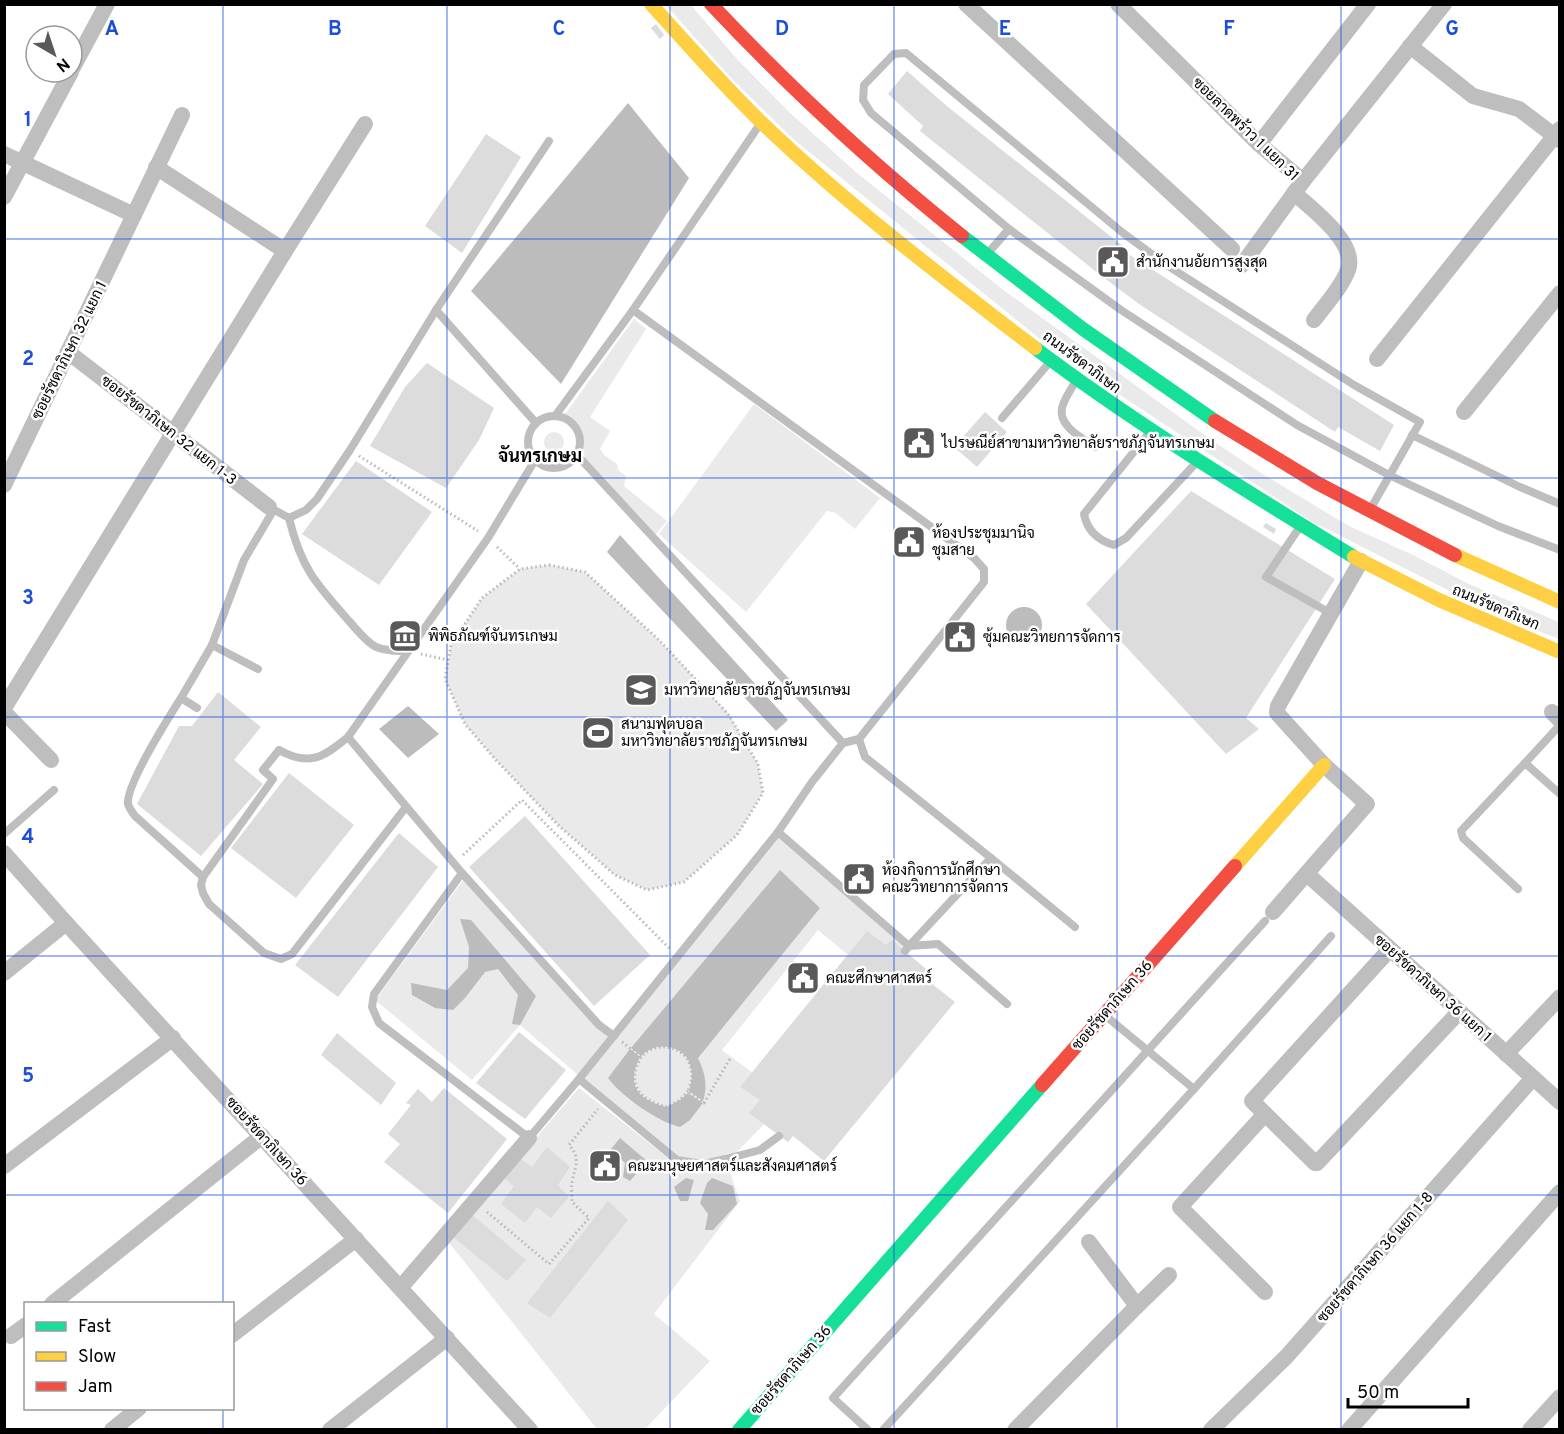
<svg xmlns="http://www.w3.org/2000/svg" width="1564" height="1434" viewBox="0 0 1564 1434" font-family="Overpass,Sarabun,sans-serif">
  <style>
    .green { fill: #eaeaea }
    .water { fill: #bcbcbc }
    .building { fill: #dcdcdc }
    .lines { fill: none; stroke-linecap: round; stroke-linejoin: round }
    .path { stroke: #b8b8b8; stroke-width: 3; stroke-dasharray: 1.5 3; stroke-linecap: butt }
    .lane { stroke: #bebebe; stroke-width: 8 }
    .street { stroke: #bebebe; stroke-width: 16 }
    .fast { stroke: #16e098; stroke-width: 14 }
    .slow { stroke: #ffcf43; stroke-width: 14 }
    .jam { stroke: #f24e42; stroke-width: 14 }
    .grid { fill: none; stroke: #1d4ed8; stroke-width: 1.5; stroke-opacity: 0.55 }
    .labels { text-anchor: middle; stroke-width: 5; stroke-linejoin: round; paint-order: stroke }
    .street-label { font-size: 15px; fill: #000; stroke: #fff }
    .poi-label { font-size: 15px; fill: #000; stroke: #fff; text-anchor: start }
    .quarter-label { font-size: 18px; font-weight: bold; fill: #000; stroke: #fff }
    .grid-label { font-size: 20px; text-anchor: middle; font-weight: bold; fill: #1d4ed8; stroke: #fff; stroke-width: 5; stroke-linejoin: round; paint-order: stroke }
  </style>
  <rect width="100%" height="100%" fill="#fff"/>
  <g class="green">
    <polygon points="666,5 691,5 737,59 789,112 857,173 1002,289 1210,439 1264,475 1349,526 1413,555 1469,584 1559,622 1559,639 1499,616 1311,521 1061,356 792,138 732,79"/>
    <polygon points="634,319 646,329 590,417 610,431 600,449 604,455 617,464 618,470 626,476 624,486 667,521 655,535 585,459 581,431 563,417"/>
    <polygon points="754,404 880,498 855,529 836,513 827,511 746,612 659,534"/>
    <circle cx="554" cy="442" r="10"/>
    <polygon points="549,565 585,572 659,640 728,713 758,764 763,793 737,835 684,882 647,890 615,875 558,825 496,760 465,724 445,679 451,645 482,598 520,569"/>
    <polygon points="778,836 904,947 877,979 818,930 722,1050 776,1090 769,1119 734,1155 702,1160 677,1156 583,1079"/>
    <polygon points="464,879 610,1036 578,1075 520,1025 472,1080 375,1000"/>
    <polygon points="579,1088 676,1164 704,1168 727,1164 740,1201 654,1314 710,1361 645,1429 597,1429 447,1240"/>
  </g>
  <g class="water">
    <polygon points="628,103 689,178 561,384 471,291"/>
    <polygon points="620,535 788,720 776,731 607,552"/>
    <circle cx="1024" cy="625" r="18"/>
    <polygon points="408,706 439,734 408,758 379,729"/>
    <path d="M780,870L820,908L698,1058C705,1073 708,1085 703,1101L689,1091C691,1084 693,1076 691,1067C686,1045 656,1040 641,1056L631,1048Z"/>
    <polygon points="460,919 471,920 536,996 520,1025 512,1024 518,995 498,969 485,972 465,998 453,1010 435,1008 412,995 411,983 447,990 468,968 469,947"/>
    <path d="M630,1049L640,1057C625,1085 639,1101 667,1107L680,1100L688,1093L703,1103L690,1120L680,1127C658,1122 621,1096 608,1078Z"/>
    <polygon points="620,1138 647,1161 630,1181 623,1177 625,1163 611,1149"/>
    <polygon points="686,1178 694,1180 688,1201 680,1201 674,1187"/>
    <polygon points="712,1178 733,1186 737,1204 713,1230 705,1230 708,1214 700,1203 707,1183"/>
  </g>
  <g class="building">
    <polygon points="656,24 664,35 660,39 651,28"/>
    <polygon points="907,71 948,107 1124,247 1122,250 1394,425 1380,451 1338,427 1335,432 1139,304 1099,274 920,131 923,126 888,94"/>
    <polygon points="486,134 521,157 462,253 425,226"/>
    <polygon points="427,363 494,408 479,440 446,488 370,446 405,387"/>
    <polygon points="985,412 1007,432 977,467 954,447"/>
    <polygon points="356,461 432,512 379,585 302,534"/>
    <polygon points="1191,491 1335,579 1246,718 1259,729 1226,754 1086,604"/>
    <polygon points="1266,523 1276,529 1274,534 1263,527"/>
    <polygon points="218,692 261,727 234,760 263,784 201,856 137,804 179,726 192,726"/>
    <polygon points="289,773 354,825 296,898 231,848"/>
    <polygon points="525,816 650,955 594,1006 469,867"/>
    <polygon points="399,833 438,867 338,997 295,965"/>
    <polygon points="867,931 886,945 892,940 926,969 922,976 955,1002 824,1161 793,1136 788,1142 749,1113 760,1100 740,1087"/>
    <polygon points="519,1032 566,1070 525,1119 476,1083"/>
    <polygon points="337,1033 396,1083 381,1105 321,1055"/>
    <polygon points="444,1088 507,1139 448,1213 384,1162 400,1144 388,1134 411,1105 406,1103 418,1089 432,1102"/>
    <polygon points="547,1147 570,1167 558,1185 569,1197 551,1218 537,1207 525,1223 501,1204 514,1186 502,1177 518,1157 532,1167"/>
    <polygon points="608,1201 628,1220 550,1318 527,1303"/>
    <polygon points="470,1213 526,1260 507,1281 452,1236"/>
  </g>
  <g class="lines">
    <g class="path">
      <polyline points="359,456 478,531"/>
      <polyline points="497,547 520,569"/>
      <polygon points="549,565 585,572 659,640 728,714 758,764 763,793 737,835 684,882 647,890 615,875 558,825 496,760 465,724 445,679 451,645 482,598 520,569"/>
      <polyline points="421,654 448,660"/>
      <polyline points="463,855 522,800 670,949"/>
      <path d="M622,1042L641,1057C655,1040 686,1045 691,1068C693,1076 691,1084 688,1091L704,1103L731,1057"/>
      <path d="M641,1057C626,1084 639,1100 667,1107L680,1100L688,1091"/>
      <path d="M487,1212L549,1264L589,1218L572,1202C572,1196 571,1188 572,1182C575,1167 581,1158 569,1145L598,1109"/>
    </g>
    <g class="lane">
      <polyline points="1009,229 1121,310 1297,425 1389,475 1498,526 1560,550"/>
      <polyline points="988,253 1009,229 871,113 863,100 864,85 894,54 906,53 1123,233 1168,266 1354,385 1420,422 1371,508"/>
      <polyline points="436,310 549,141"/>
      <polyline points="633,310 974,558 984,569 984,582 859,739"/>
      <path d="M1075,382C1071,390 1064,399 1062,408C1058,426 1082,438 1095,447"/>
      <polyline points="555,416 633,310 760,124"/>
      <circle cx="554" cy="442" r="26"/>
      <polyline points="1002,418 1049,363"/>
      <path d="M1149,433L1084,514C1087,530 1097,540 1114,545L1126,538L1195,464"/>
      <polyline points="1412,435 1520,487 1560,504"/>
      <polyline points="577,455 843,743"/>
      <polyline points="269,507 289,518 306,510 317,499 350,450 436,310 536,423"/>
      <path d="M289,518C301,568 316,584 349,621C357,630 366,642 376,647C386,651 397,651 408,651"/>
      <polyline points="1299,528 1266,577 1330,613"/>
      <polyline points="258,669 212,645 244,560 273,511"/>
      <path d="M181,698C169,717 126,784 128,804C129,808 133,813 135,816L203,877L273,779L263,770L279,750C309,767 324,757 348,737L488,538L535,460"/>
      <polyline points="197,708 181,698 212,645"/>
      <polyline points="1560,725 1525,763 1560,794"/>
      <polyline points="348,737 462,873 599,1025 614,1036"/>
      <polyline points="778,832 909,946 905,951"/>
      <polyline points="4,834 54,790"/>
      <polyline points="991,858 1075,927"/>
      <polyline points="462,873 374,994 372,1007 379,1023 529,1138 579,1079 778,832 812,782 843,743 859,739 865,757 991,858 909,946"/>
      <polyline points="203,877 201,885 203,893 209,904 264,953 281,959 292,954 406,807"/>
      <polyline points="1518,889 1463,838 1461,831 1525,763"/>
      <polyline points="909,946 938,944 1007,1004"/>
      <polyline points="579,1079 677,1160 703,1164 726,1159 760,1150 779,1136"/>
      <polyline points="1194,1089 1331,936"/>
      <polyline points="868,1430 833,1398 1265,921"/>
      <polyline points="883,1430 1194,1089 1107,1017"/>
    </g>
    <g class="street">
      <polyline points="966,4 1232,249"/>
      <polyline points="1118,4 1259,144 1303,181 1242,265"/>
      <polyline points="1410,46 1473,96 1519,109 1560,140"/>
      <polyline points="72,69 107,4"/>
      <polyline points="1259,144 1368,4"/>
      <polyline points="4,154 134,215"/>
      <polyline points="1303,181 1444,4"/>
      <path d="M1294,193C1311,208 1358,243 1348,270C1341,288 1326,304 1314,320"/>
      <polyline points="4,197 71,72"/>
      <polyline points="285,251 365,124"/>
      <polyline points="68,352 269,507"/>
      <polyline points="1377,359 1560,129"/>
      <polyline points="1464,412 1560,293"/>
      <polyline points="4,485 182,115"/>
      <polyline points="4,708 285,251 156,167"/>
      <polyline points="4,712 51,760"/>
      <polyline points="1552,712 1560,720"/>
      <polyline points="4,853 66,923 530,1430"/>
      <polyline points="1307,874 1560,1102"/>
      <polyline points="1273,912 1367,804 1324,765 1277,713 1278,706 1361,561"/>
      <polyline points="1390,949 1252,1101 1315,1163 1317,1163 1459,1012"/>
      <polyline points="4,973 66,923"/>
      <polyline points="1506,1054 1560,997"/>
      <polyline points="1265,1114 1180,1207 1265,1292"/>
      <polyline points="4,1166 173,1038"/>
      <polyline points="401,1287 529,1138"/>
      <polyline points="52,1304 262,1136"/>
      <polyline points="1137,1306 1169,1275"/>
      <polyline points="232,1335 356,1239"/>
      <polyline points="11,1336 26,1325"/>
      <polyline points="112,1430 139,1408"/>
      <polyline points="330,1430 447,1338"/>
      <polyline points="1015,1430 1137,1306 1089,1242"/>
      <polyline points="1211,1430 1287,1356 1533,1078"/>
      <polyline points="1349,1430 1560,1192"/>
      <polyline points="1530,1430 1560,1397"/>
    </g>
    <g class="fast">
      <polyline points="962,236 1083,329 1215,421"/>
      <path d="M1035,348C1137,425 1245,490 1354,557"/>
      <polyline points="739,1430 1042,1085"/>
    </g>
    <g class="slow">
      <path d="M651,4C687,44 722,84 760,121C846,204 941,276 1035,348"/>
      <polyline points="1455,555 1560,602"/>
      <polyline points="1354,557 1439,600 1560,652"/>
      <polyline points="1235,866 1324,765"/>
    </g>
    <g class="jam">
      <path d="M711,4C789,87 872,164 962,236"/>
      <polyline points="1215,421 1317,483 1455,555"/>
      <polyline points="1042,1085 1235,866"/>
    </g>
  </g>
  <path class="grid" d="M223,4V1304M447,4V1430M670,4V1430M894,4V1430M1117,4V1430M1341,4V1430M4,239H1560M4,478H1560M4,717H1560M4,956H1560M4,1195H1560M223,1408V1430"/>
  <defs>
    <g id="civic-square" transform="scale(1.725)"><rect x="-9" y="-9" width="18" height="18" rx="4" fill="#595959" stroke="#fff"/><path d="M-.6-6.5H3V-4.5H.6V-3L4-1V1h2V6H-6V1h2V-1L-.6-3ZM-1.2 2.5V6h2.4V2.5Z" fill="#fff"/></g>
    <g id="museum-square" transform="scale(1.725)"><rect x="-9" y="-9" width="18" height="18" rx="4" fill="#595959" stroke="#fff"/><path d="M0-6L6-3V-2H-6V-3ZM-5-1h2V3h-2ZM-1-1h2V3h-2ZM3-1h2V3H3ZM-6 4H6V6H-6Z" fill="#fff"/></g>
    <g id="university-square" transform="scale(1.725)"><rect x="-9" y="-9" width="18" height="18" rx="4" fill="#595959" stroke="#fff"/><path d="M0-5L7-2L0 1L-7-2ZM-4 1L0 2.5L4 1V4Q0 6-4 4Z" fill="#fff"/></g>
    <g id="stadium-square" transform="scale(1.725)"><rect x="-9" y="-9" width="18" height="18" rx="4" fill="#595959" stroke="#fff"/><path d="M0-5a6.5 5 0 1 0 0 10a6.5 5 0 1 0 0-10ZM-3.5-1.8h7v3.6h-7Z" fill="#fff"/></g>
  </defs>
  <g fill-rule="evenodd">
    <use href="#civic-square" x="1113" y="262"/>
    <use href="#civic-square" x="919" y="443"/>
    <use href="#civic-square" x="909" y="542"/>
    <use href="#museum-square" x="405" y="636"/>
    <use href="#civic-square" x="960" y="637"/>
    <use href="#university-square" x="641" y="690"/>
    <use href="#stadium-square" x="598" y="733"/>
    <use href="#civic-square" x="859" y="879"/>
    <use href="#civic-square" x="803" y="978"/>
    <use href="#civic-square" x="605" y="1166"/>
  </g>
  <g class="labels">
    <g class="street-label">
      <text transform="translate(1246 129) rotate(44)" y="5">ซอยลาดพร้าว 1 แยก 31</text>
      <text transform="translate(69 350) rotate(-64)" y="5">ซอยรัชดาภิเษก 32 แยก 1</text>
      <text transform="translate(1082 362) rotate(37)" y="5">ถนนรัชดาภิเษก</text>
      <text transform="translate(169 430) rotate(38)" y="5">ซอยรัชดาภิเษก 32 แยก 1-3</text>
      <text transform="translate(1496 607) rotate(23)" y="5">ถนนรัชดาภิเษก</text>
      <text transform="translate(1433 988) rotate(42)" y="5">ซอยรัชดาภิเษก 36 แยก 1</text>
      <text transform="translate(1112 1005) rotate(-49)" y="5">ซอยรัชดาภิเษก 36</text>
      <text transform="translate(267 1141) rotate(48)" y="5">ซอยรัชดาภิเษก 36</text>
      <text transform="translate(1375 1257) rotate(-49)" y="5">ซอยรัชดาภิเษก 36 แยก 1-8</text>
      <text transform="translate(791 1370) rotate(-49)" y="5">ซอยรัชดาภิเษก 36</text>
    </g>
    <g class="poi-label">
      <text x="1136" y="267">สำนักงานอัยการสูงสุด</text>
      <text x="942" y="448">ไปรษณีย์สาขามหาวิทยาลัยราชภัฏจันทรเกษม</text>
      <text x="932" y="538">ห้องประชุมมานิจ<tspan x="932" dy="17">ชุมสาย</tspan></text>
      <text x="428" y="641">พิพิธภัณฑ์จันทรเกษม</text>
      <text x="983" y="642">ซุ้มคณะวิทยการจัดการ</text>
      <text x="664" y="695">มหาวิทยาลัยราชภัฏจันทรเกษม</text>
      <text x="621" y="729">สนามฟุตบอล<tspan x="621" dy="17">มหาวิทยาลัยราชภัฏจันทรเกษม</tspan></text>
      <text x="882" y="875">ห้องกิจการนักศึกษา<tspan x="882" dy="17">คณะวิทยาการจัดการ</tspan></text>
      <text x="826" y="983">คณะศึกษาศาสตร์</text>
      <text x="628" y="1171">คณะมนุษยศาสตร์และสังคมศาสตร์</text>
    </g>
    <g class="quarter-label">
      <text x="540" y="462">จันทรเกษม</text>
    </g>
  </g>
  <g class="grid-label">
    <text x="112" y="35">A</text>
    <text x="335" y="35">B</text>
    <text x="559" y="35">C</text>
    <text x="782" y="35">D</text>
    <text x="1005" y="35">E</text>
    <text x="1229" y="35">F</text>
    <text x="1452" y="35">G</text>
    <text x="28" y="126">1</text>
    <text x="28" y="365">2</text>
    <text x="28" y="604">3</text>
    <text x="28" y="843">4</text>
    <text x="28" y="1082">5</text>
  </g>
  <rect width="1564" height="1434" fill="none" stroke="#000000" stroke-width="12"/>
  <rect x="24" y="1302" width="210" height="108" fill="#ffffff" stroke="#999999" stroke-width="1.5"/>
  <rect x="36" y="1322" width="30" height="9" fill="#16e098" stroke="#999999" stroke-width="1.5"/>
  <text x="78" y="1332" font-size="18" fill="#000000">Fast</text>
  <rect x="36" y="1352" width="30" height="9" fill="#ffcf43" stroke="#999999" stroke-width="1.5"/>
  <text x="78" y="1362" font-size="18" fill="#000000">Slow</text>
  <rect x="36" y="1382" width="30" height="9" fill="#f24e42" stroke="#999999" stroke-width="1.5"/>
  <text x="78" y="1392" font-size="18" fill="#000000">Jam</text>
  <g transform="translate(54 54) rotate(141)"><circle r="28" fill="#ffffff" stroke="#999999" stroke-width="1.5"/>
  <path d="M0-4.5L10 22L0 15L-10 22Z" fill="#595959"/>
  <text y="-9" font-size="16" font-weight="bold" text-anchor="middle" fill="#000000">N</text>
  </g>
  <path d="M1348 1398v9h120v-9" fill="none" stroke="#000000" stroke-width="3"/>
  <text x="1357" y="1398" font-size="18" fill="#000000" stroke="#ffffff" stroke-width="4.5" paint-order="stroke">50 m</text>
</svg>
